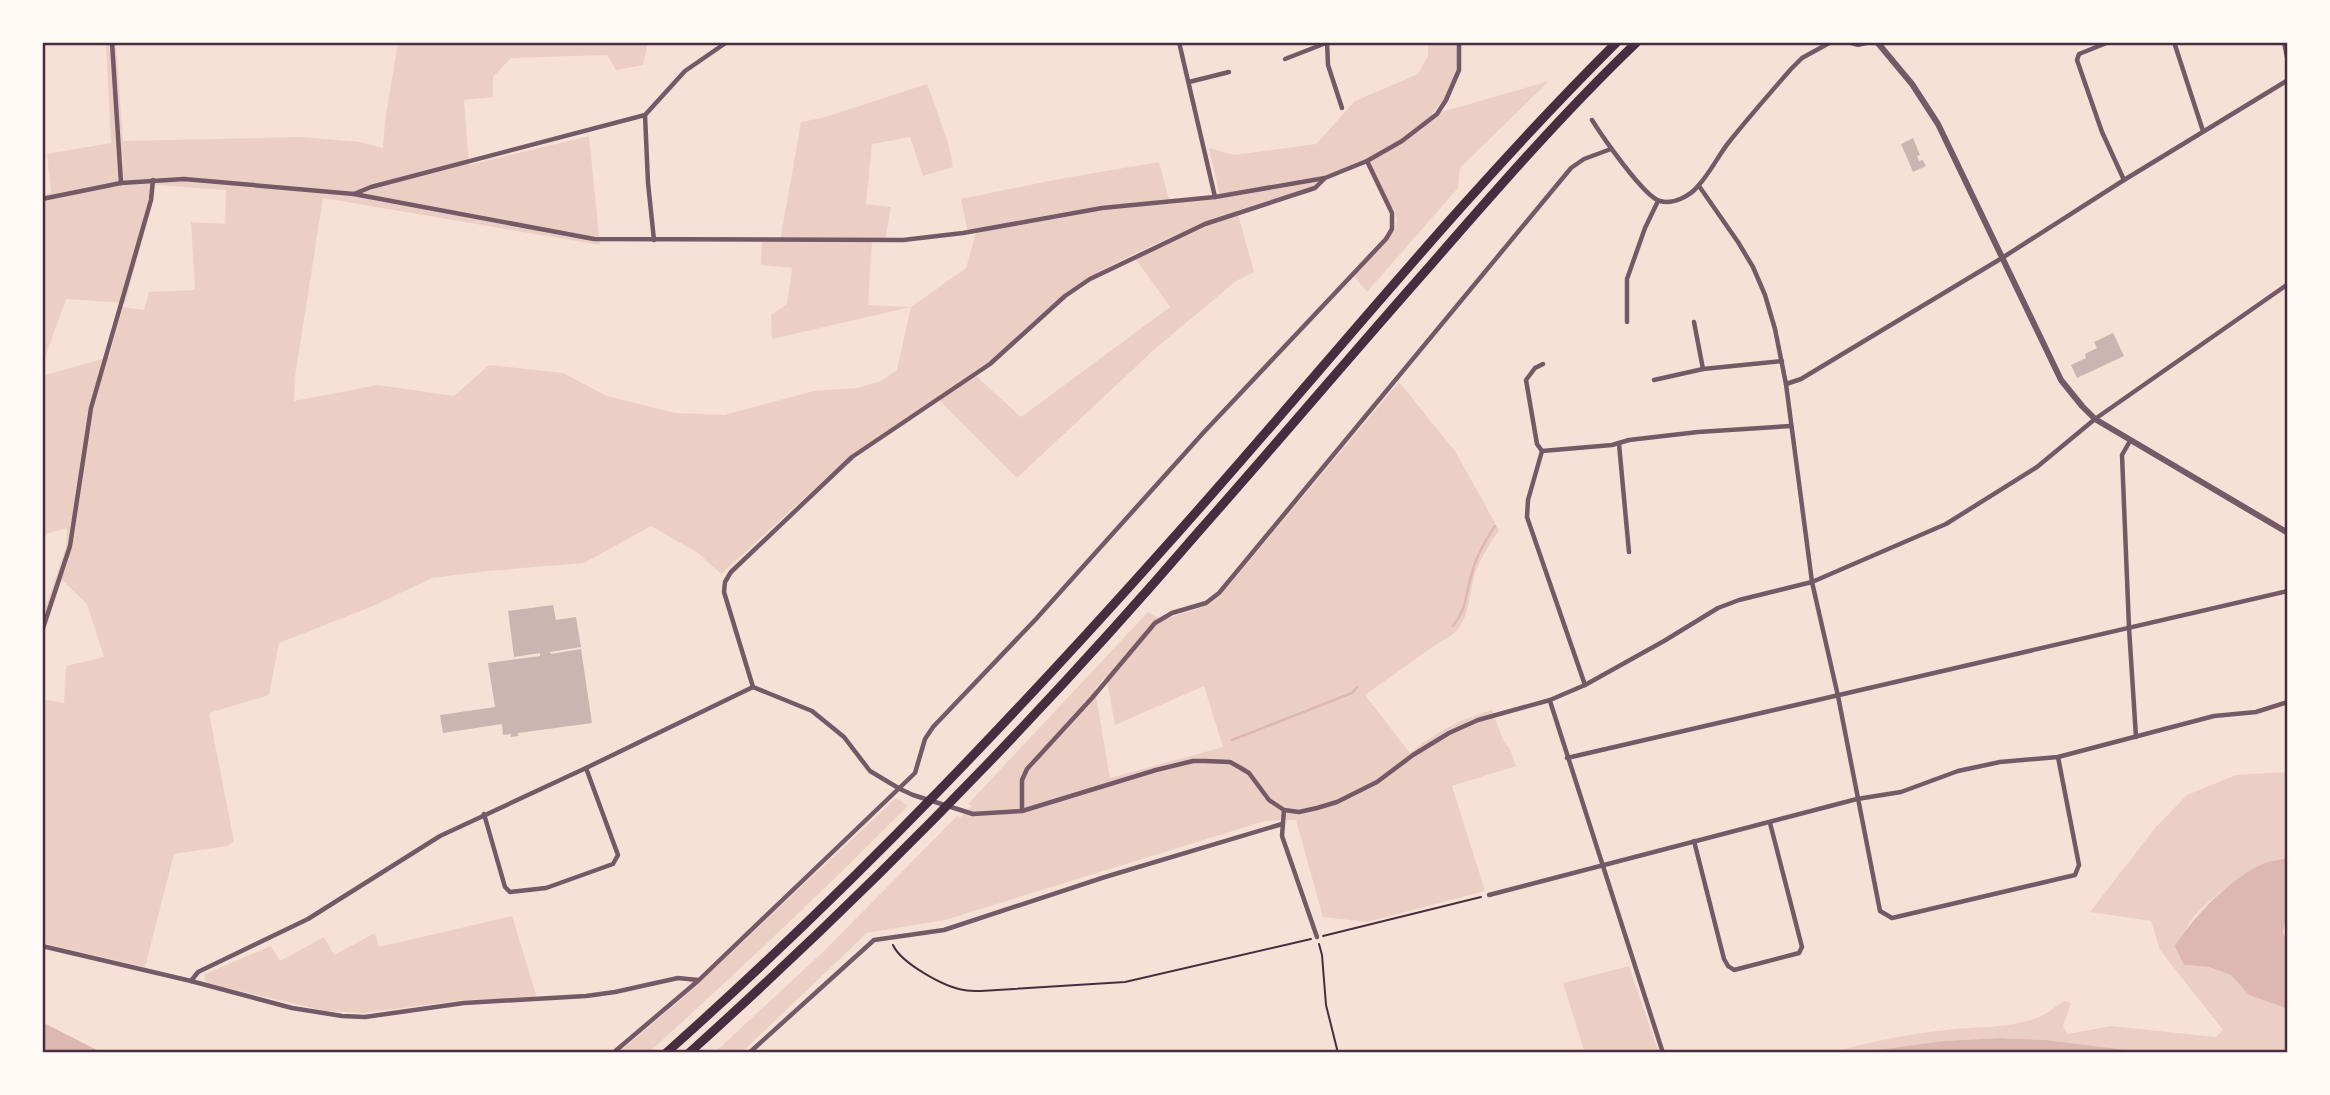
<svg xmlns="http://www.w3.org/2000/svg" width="2330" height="1095" viewBox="0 0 2330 1095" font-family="Cabin,sans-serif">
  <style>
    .green { fill: #ebcfc5; fill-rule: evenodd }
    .water { fill: #dcb8b0 }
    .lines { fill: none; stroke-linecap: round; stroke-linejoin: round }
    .stream { stroke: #dcb8b0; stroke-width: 2.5 }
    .building { fill: #ccb4b1 }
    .path { stroke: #4a2c40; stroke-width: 2 }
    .minor { stroke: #755966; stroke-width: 4.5 }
    .tertiary { stroke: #755966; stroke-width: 6 }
    .motorway { stroke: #4a2c40; stroke-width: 9 }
    .neatline { fill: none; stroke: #4a2c40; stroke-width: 2.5 }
  </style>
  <rect width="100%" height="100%" fill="#f7e1d7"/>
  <g class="green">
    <path d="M106,42H116L123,141L302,137L360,142L383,148L385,120L398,42H648L643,65L616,70L607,55L511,58L493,77V97L464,100L469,165L589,136L600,245L323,198L295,377L294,401L378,385L454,396L489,365L563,373L607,396L675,413L724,415L814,391L857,388L881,381L897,370L911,307L772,339L771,315L787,304L792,268L761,265L762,241H780L801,122L822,118L927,84L948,142L953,167L923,176L910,137L872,144L866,204L891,207L885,241L872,242L868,305L911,307L966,268L976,232L968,233L961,199L1059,179L1159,162L1170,203L1220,197L1209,148L1234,155L1316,144L1355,101L1418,74L1428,56V42H1457V69L1444,99L1431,115L1549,81L1460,168L1458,188L1367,292L1353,275L1395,230L1397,219L1394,208L1389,211L1365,161L1324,177L1316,186C1233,214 1138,242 1067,293C1034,317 1008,351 974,374L1021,417L1170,307L1135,258L1205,224L1238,214L1254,272L1236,281L1157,347L1017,478L937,398L850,456L721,574L698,553L651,526L584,563L488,571L432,578L373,606L279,643L269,695L209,713L234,842L227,846L174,854L145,967L42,943V699L64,703L66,666L104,657L87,604L62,580L42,639V618L66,547L67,528L42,535V376L109,357L123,307L144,310L149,292L195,290L191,222L225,224L226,190L154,185L153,202L125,303L66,299L42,366V195L51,193L47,154L111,143Z"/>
    <path d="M1399,382L1455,451L1499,530C1491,543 1480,558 1475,574C1468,598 1470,631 1441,641L1365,695L1410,753C1433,733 1463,718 1492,710L1504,742L1510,749L1516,766L1452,786L1485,891L1367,922L1323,917L1296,820L1265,821L945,920L867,933L741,1053H714L825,950L957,816L961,817L972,806L968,804L1148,612L1163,620L1206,606L1220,596ZM1106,676L1115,725L1204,686L1223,747L1110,778L1095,689Z"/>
    <path d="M2288,772V859C2261,859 2200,902 2187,927C2182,936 2185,954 2184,965L2209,967L2231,975L2249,995L2288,1009V1053H2151L2046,1040L1999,1038L1944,1041L1876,1050L1869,1053H1830C1869,1042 1907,1034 1946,1030C1977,1026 2008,1029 2037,1018C2047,1014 2056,1006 2064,1001L2071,1003L2063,1026L2068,1034L2111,1026L2216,1037L2223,1030L2160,950L2151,921L2090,912L2155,828L2187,795L2236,775Z"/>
    <path d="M896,798L908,806C823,891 737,973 648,1053H618L684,997Z"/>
    <polygon points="512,916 537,998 464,1000 364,1013 325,1011 207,983 204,978 205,974 271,946 280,961 324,937 334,955 375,933 379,947"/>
    <polygon points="1629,966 1659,1053 1585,1053 1563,983"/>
  </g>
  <g class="water">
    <path d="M2287,858L2288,909L2283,932L2288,945V1009L2249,995L2231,975L2209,967L2184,965L2175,946C2194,916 2231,877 2265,863C2271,861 2280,860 2287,858Z"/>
    <polygon points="42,1022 95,1049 101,1053 42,1051"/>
    <polygon points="1999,1038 2046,1040 2151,1053 1869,1053 1876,1050 1944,1041"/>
  </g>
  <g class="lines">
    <g class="stream">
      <path d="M1453,626C1468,607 1465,594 1472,573C1476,556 1485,541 1495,526"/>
      <polyline points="1232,740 1352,693 1357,687"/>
    </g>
  </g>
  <g class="building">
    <polygon points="1913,138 1920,155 1917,156 1919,161 1923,160 1926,166 1913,172 1901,144"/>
    <polygon points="2113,333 2124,356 2077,378 2071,365 2086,358 2085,354 2097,348 2094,342"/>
    <polygon points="553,605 556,620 576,617 581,647 550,652 551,654 581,649 592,723 518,733 518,736 511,737 511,734 503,735 502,724 443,733 440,715 495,707 488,663 540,656 540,653 514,657 508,611"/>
  </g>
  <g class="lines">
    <g class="path">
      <polyline points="1323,936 1481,897"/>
      <polyline points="1319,944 1322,955 1326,1005 1338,1053"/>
      <path d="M893,945C901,963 944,987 964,990C969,991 976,991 981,991L1125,982L1311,939"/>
    </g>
    <g class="minor">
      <polyline points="112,42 121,183"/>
      <polyline points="1179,42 1215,197"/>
      <polyline points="1327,42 1328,65 1342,108"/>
      <polyline points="2109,42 2079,54 2077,60 2102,132 2124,180"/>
      <polyline points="2174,42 2203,131"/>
      <polyline points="2284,42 2288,62"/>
      <polyline points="1285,59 1326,43"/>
      <polyline points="1189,82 1229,72"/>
      <polyline points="645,115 648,183 654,240"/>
      <path d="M1592,120C1602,136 1644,197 1660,201C1673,205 1690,196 1698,186C1710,173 1718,156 1729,142C1749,117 1770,93 1791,69L1802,58L1831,42"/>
      <polyline points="1699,186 1738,242 1753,267 1765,295 1775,329 1786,384 1812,582 1838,696 1880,911 1892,918 2075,875 2079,865 2058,757"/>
      <polyline points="354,194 371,187 645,115 685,71 727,42"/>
      <polyline points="42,199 121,183 184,179 354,194 594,239 903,240 963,233 1102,208 1215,197 1325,178 1367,161 1402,141 1437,114 1446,100 1459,70 1459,42"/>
      <polyline points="1627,322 1627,279 1645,228 1658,201"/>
      <polyline points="1694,322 1703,369"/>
      <polyline points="1543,364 1535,368 1526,380 1537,444 1542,451 1528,500 1527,517 1585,685"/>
      <polyline points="1654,380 1703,369 1782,361"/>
      <polyline points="1786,384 1801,379 2002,258 2124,180 2288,80"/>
      <polyline points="2130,441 2122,455 2129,628 2136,737"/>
      <polyline points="1619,444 1629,552"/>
      <polyline points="1542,451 1612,445 1629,440 1698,432 1791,426"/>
      <polyline points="42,631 70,546 91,408 151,200 153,180"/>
      <polyline points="753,687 812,711 844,737 870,771 900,789 913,795 973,814 1022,811 1156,770 1193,761 1205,761 1230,762 1239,767 1249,773 1269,800 1284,810 1299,812 1317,808 1337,802 1377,782 1413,755 1449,733 1478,720 1550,700 1585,685 1664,641 1718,608 1739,600 1812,582 1946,524 2037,467 2095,419 2288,284"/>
      <polyline points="753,687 724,592 725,582 731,572 852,457 990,364 1065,296 1090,279 1205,224 1315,188 1324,179"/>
      <polyline points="1550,701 1663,1053"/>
      <polyline points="1567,758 2288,591"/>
      <polyline points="1284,810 1282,836 1317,937"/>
      <polyline points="1022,811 1022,780 1027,769 1092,698 1155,623 1172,613 1206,603 1219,593 1571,168 1584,159 1611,149"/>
      <polyline points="484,814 505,887 510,892 546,888 613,864 618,855 586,768"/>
      <polyline points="1694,841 1724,959 1728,966 1734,970 1799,953 1802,947 1770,823"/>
      <polyline points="1489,895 1857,799 1901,792 1958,771 2000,762 2058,757 2214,716 2256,712 2288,702"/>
      <polyline points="42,946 191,981 292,1008 342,1016 365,1017 464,1003 586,996 615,992 678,978 698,980"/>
      <polyline points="191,981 198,972 308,919 440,836 586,768 753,687"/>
      <polyline points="613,1053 699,980 915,773 925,739 933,727 1036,619 1204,432 1386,239 1392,229 1392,213 1367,161"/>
      <polyline points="749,1053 874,940 944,930 1105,877 1282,824"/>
    </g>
    <g class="tertiary">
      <polyline points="1851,42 1858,44 1867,42"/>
      <polyline points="1877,42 1912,84 1938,124 2061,380 2082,406 2095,419 2288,533"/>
    </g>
    <g class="motorway">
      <path d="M666,1053C856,884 1030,700 1198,510C1337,353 1468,190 1617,42"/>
      <path d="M689,1053C870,890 1041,715 1200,530C1277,443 1352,354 1429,267C1496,190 1563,113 1637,42"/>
    </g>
  </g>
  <rect width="2330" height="1095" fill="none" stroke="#fffaf5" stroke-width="88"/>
  <rect x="44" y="44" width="2242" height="1007" class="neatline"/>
</svg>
